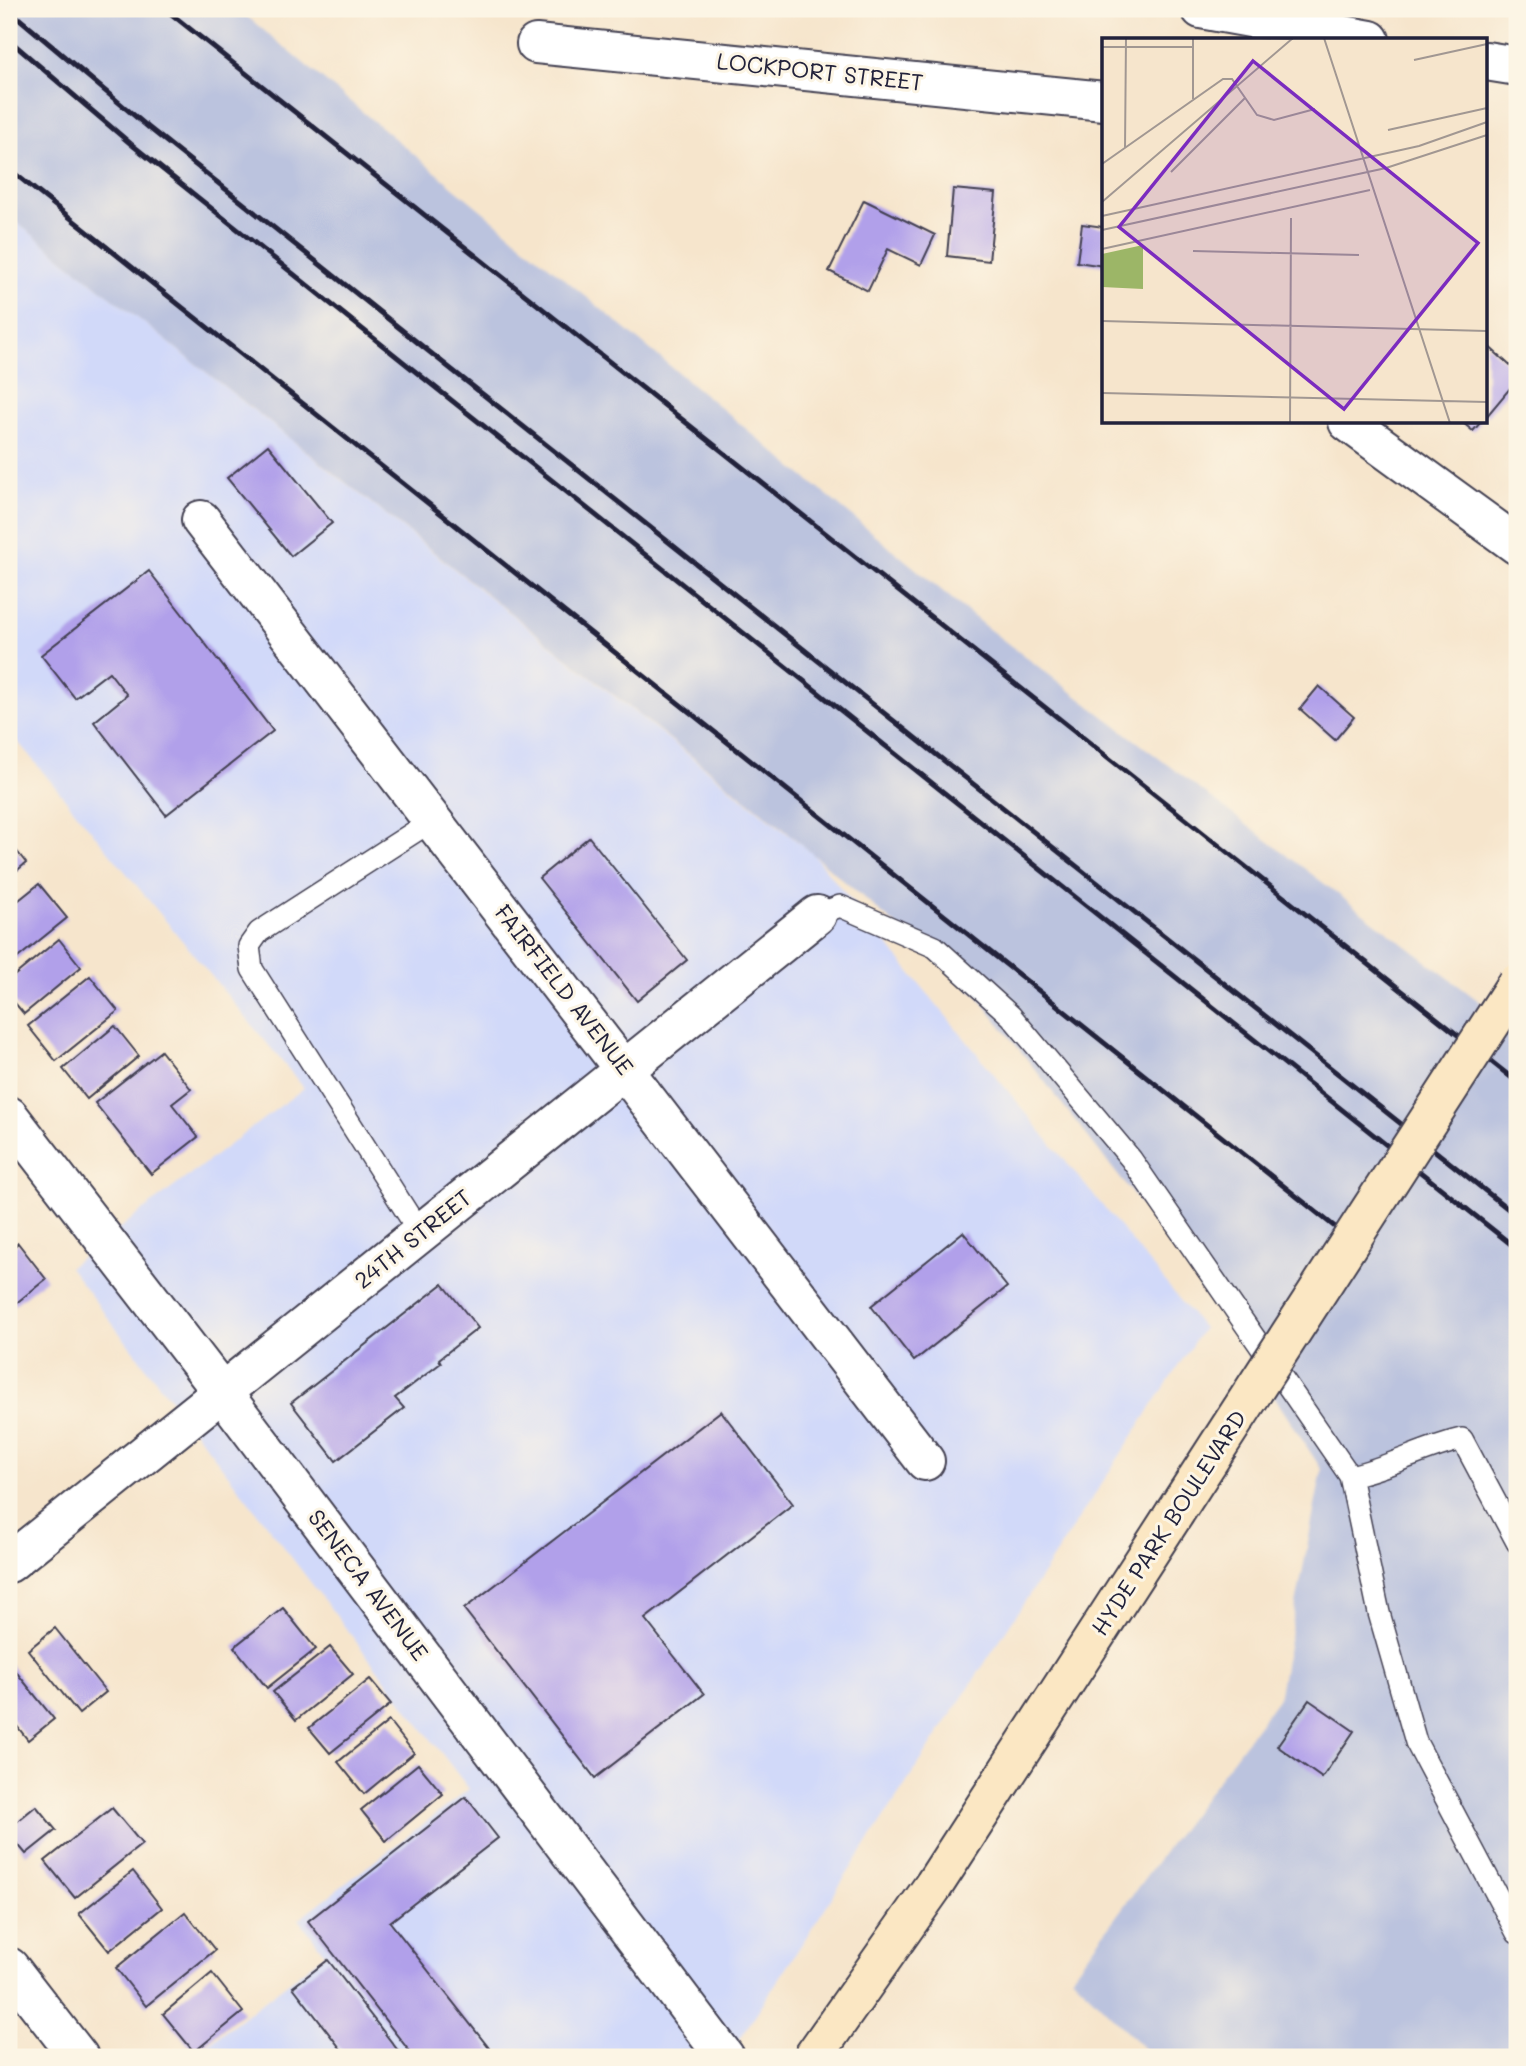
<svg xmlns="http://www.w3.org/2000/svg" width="1526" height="2066" viewBox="0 0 1526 2066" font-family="Mali,sans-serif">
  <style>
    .built { fill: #d1d9f9 }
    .industrial { fill: #bbc3de }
    .building { fill: #b1a0ea }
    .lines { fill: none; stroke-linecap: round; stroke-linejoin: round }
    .service-casing { stroke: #423f51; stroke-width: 24 }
    .minor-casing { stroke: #423f51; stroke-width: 42 }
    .tertiary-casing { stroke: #423f51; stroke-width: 42 }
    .secondary-casing { stroke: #423f51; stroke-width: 42 }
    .service { stroke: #fff; stroke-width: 21 }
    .minor { stroke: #fff; stroke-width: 38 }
    .tertiary { stroke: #fff; stroke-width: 38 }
    .secondary { stroke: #fbe7c3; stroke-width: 38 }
    .rail { stroke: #22223b; stroke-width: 5 }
    .secondary-bridge-casing { stroke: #423f51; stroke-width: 42; stroke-linecap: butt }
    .secondary-bridge { stroke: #fbe7c3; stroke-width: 38 }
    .labels { text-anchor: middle; stroke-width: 6; stroke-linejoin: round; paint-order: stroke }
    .street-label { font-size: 23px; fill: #22223b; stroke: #fcf5e5 }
    .inset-road { fill: none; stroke: #a19792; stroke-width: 2 }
    .view { fill: #7b2cbf; fill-opacity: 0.15; stroke: #7b2cbf; stroke-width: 3.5 }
    .inset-edge { fill: none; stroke: #22223b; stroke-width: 3.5 }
  </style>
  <rect width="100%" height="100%" fill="#fcf5e5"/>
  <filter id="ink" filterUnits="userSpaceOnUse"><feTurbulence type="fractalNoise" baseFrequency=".0143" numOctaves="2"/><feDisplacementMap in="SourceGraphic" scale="14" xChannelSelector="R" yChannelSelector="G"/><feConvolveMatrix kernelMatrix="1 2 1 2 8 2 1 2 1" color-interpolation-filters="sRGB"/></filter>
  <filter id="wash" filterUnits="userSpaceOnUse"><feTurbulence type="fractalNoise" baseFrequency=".00686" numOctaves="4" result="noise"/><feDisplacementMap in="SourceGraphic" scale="28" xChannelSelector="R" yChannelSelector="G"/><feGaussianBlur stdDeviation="1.57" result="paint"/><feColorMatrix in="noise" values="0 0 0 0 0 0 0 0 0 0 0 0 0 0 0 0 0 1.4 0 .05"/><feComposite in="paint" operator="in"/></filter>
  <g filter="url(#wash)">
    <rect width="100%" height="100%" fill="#f6e5cc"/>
    <polygon class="built" points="9,216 812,853 1203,1328 728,2057 191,2057 325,1954 299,1919 469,1789 69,1267 304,1088 9,731"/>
    <polygon class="industrial" points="9,9 238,9 986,627 1517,1030 1517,2057 1152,2057 1072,1976 1278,1698 1322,1470 1189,1266 976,994 781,827 9,216"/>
    <g id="blocks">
      <g class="building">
        <polygon points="953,189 996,193 989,261 947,256"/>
        <polygon points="864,200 935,235 921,265 888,249 868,291 829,271"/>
        <polygon points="1082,224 1104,227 1104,266 1077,262"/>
        <polygon points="1486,344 1517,372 1517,380 1486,417"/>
        <polygon points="1462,422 1481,422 1473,431"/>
        <polygon points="268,445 332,523 291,556 227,478"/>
        <polygon points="149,571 273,731 166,815 94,722 127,695 109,672 75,698 41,655"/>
        <polygon points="1319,686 1354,717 1335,740 1300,709"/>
        <polygon points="589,837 687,960 637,1001 539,878"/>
        <polygon points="9,841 26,863 9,877"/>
        <polygon points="39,884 67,918 9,965 9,908"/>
        <polygon points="59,939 81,967 24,1014 9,996 9,980"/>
        <polygon points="90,976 118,1011 56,1061 28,1026"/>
        <polygon points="115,1026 139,1056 87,1099 63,1069"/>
        <polygon points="161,1051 191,1089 172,1104 198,1137 151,1174 95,1103"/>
        <polygon points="963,1232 1007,1287 914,1361 871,1306"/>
        <polygon points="18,1243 46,1279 9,1309 9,1251"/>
        <polygon points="443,1284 478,1328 439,1359 441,1363 395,1398 404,1408 336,1461 291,1403"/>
        <polygon points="721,1411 793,1504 645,1619 704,1694 595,1778 464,1609"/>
        <polygon points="283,1608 316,1649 267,1688 234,1647"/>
        <polygon points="55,1628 106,1692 79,1714 28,1650"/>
        <polygon points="330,1647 353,1674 296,1720 273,1692"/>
        <polygon points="9,1663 54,1719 28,1740 9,1716"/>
        <polygon points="370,1679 391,1704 330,1753 309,1728"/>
        <polygon points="1309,1700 1354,1731 1322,1778 1277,1746"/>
        <polygon points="389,1721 414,1753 364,1794 338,1762"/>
        <polygon points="418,1764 443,1794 386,1841 361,1810"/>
        <polygon points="466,1797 498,1838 390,1922 496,2057 414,2057 308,1921"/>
        <polygon points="36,1806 56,1830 26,1854 9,1834 9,1828"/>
        <polygon points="112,1808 142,1844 75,1898 45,1861"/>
        <polygon points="133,1871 162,1908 109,1951 79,1914"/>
        <polygon points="185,1912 215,1950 146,2006 116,1968"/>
        <polygon points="328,1960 403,2057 347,2057 293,1987"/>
        <polygon points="212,1973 243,2012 194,2052 163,2014"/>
      </g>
    </g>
  </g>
  <g filter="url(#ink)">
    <use href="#blocks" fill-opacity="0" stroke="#423f51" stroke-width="2"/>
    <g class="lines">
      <g class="service-casing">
        <g id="service">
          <polyline points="817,915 840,906 935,947 1011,1016 1131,1159 1350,1476 1379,1613 1416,1742 1517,1933"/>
          <polyline points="420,1233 252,969 249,946 259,932 433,820"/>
          <path d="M1350,1476C1389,1468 1423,1448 1462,1439L1517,1542"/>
        </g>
      </g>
      <g class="minor-casing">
        <g id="minor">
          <polyline points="536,44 1104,101"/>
          <polyline points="1348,422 1517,545"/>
          <polyline points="201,520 925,1461"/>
          <polyline points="9,1116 222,1392 725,2057"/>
          <polyline points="9,1563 817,915"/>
          <polyline points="9,1967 79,2057"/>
        </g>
      </g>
      <g class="tertiary-casing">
        <g id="tertiary">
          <polyline points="1201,9 1370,40"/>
          <polyline points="1486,61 1517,66"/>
        </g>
      </g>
      <g class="secondary-casing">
        <polyline id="secondary" points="813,2057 934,1885 1174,1514"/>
      </g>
      <use href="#service" class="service"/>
      <use href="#minor" class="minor"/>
      <use href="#tertiary" class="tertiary"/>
      <use href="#secondary" class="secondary"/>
      <g class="rail">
        <polyline points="165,9 1517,1082"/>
        <polyline points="9,10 148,127 427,350 1517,1216"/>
        <polyline points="9,40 131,144 416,372 1517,1249"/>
        <polyline points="9,169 1335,1227"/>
      </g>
      <g class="secondary-bridge-casing">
        <polyline id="secondary-bridge" points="1174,1514 1517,983"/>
      </g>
      <use href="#secondary-bridge" class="secondary-bridge"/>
    </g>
  </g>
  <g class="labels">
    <g class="street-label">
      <text transform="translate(820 72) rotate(6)" y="8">LOCKPORT STREET</text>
      <text transform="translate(564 990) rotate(52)" y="8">FAIRFIELD AVENUE</text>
      <text transform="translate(413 1239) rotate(-39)" y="8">24TH STREET</text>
      <text transform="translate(1169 1523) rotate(-57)" y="8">HYDE PARK BOULEVARD</text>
      <text transform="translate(368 1585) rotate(53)" y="8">SENECA AVENUE</text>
    </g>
  </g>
  <g transform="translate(1102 38)">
    <rect width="385" height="385" fill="#f6e5cc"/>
    <path d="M41,207V251L0,249V216Z" fill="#9cb667"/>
    <path class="inset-road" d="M157,0L191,1M222,0L348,385M0,9H91M312,22L385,6M91,61V0M286,92L385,70M23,110L24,0M0,126L121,41H130L155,77L172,82L213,71M69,134L143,60M0,164L191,0M0,178L317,108L385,84M0,192L284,130L385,97M0,211L268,152M91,213L257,217M0,283L385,293M0,355L385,364M188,385L189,180"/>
    <path class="view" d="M151,23L376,205L242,371L17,189Z"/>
    <rect width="385" height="385" class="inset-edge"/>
  </g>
  <rect width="1526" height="2066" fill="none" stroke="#fcf5e5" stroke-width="35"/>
</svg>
